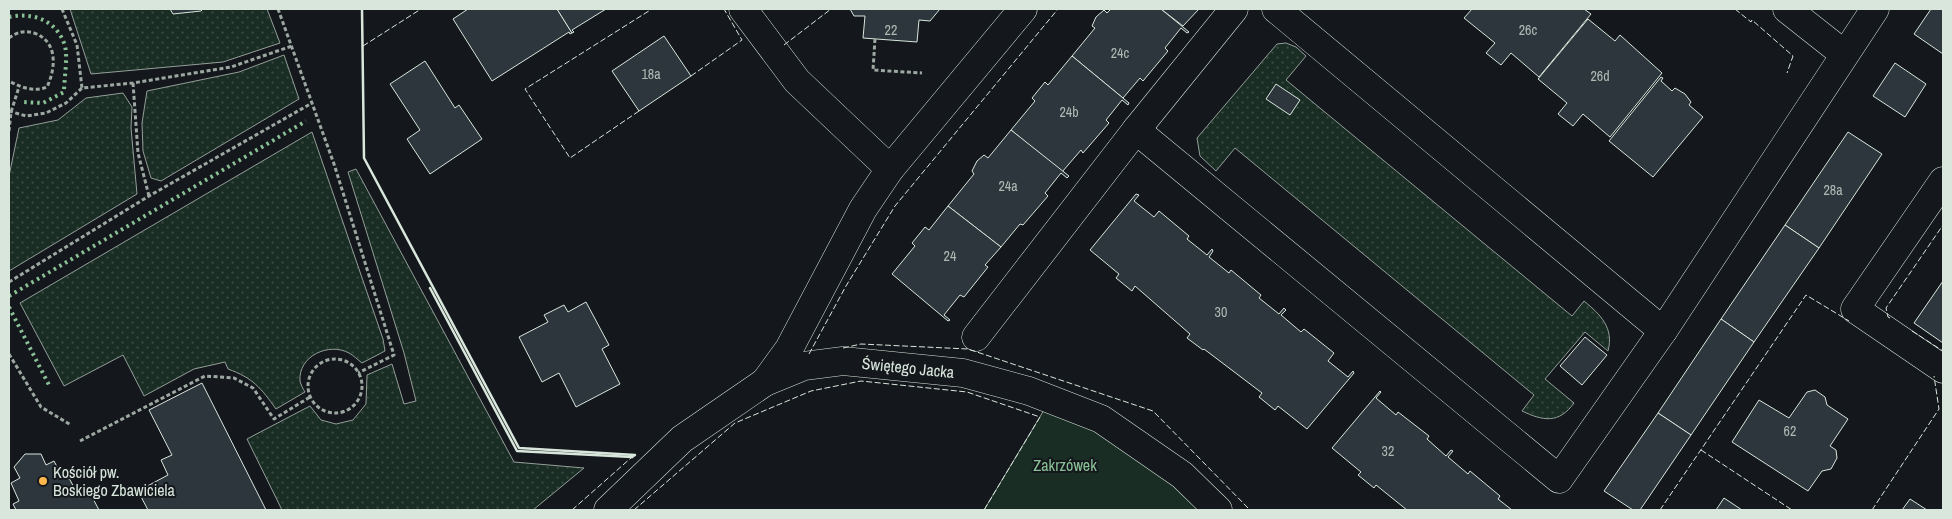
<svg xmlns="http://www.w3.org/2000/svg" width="1952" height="519" viewBox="0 0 1952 519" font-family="'Archivo Narrow',sans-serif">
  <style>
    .grass { fill: url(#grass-dots); stroke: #939e99 }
    .green { fill: #1a2d24; stroke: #939e99 }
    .building { fill: #2c363c; stroke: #d8e6dc }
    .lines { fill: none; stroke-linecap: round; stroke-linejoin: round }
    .minor-casing { stroke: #d8e6dc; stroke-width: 29 }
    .path { stroke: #9da8a2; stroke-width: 3; stroke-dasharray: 4 2.5; stroke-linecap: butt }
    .minor { stroke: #14181c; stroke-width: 28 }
    .hedge { stroke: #8ac095; stroke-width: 4; stroke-dasharray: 2.5 4; stroke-linecap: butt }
    .fence { stroke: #d8e6dc; stroke-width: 1; stroke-dasharray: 6 2.5; stroke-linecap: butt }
    .wall { stroke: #d8e6dc; stroke-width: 2.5 }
    .poi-dot { fill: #ffb74d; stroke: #14181c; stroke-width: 2 }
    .labels { text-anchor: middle; stroke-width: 4; stroke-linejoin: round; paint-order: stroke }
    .number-label { font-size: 14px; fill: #adbab4 }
    .street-label { font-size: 16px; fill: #d8e6dc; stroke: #14181c }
    .park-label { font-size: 16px; fill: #8ac095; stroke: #14181c }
    .poi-label { font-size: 16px; fill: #d8e6dc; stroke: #14181c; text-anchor: start }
  </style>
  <defs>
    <pattern id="grass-dots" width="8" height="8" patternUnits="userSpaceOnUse" patternTransform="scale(1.25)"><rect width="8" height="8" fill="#1a2d24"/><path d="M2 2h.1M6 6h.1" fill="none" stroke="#3b4b43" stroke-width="1.8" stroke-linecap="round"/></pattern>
  </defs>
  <rect width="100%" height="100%" fill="#14181c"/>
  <g class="grass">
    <polygon points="70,9 267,9 280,43 223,62 91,74"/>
    <path d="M1286,43L1296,47L1306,56L1286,80L1572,316L1584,301C1601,315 1614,328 1608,351L1585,332L1545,379L1574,403C1559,424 1543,421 1522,411L1534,395L1235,148L1216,171L1200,156L1197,138L1277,44Z"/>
    <polygon points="284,55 299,99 161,181 151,178 143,151 142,123 147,91 239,72"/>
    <polygon points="123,93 132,107 131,128 137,194 9,271 9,176 19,128 58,120 86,98"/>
    <path d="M312,132L383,339L385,351L362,363C358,360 353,355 349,353C329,342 298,356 300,381C301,385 303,389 305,392L276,409C261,388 253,378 228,369L225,362L194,369L144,396L123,355L64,386L20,303Z"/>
    <polygon points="356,169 514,462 584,468 533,510 282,510 247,439 310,406 321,420 336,424 353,420 366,404 367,375 392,364 404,404 416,401 404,353 348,172"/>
  </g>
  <polygon class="green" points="1047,405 1099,431 1216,510 984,510"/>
  <g class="building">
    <polygon points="170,9 203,9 201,11 173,14"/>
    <polygon points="468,9 557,9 572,33 570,34 569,32 492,81 453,19"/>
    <polygon points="557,9 606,9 572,30 574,32 572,33"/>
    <polygon points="850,9 940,9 930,21 919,20 917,42 863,38 865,16 854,16"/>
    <polygon points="1111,9 1161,9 1189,32 1187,33 1181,28 1165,48 1168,51 1143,81 1140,78 1123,98 1072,56 1095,28 1092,26 1096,17 1104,10 1107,13"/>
    <polygon points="1161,9 1199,9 1183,26"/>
    <polygon points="1472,9 1584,9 1591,14 1539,77 1511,53 1501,65 1486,53 1495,43 1464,18"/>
    <polygon points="1931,9 1943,9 1943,54 1914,34"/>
    <polygon points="1588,19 1615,41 1620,35 1662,73 1610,137 1583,114 1573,126 1558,114 1567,103 1538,79"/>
    <polygon points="664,36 691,76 639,111 612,71"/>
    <polygon points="1072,56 1129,103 1128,105 1122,100 1106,120 1109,123 1083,153 1081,150 1062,172 1011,130 1035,101 1032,98 1045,82 1048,85"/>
    <polygon points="425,61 455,108 459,105 482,139 430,174 407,139 420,130 390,84"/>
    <polygon points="1895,63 1926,84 1905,117 1873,96"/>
    <polygon points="1661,77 1663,78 1661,81 1672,91 1675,88 1685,94 1691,102 1689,105 1703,117 1653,177 1609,141"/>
    <polygon points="1276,84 1300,100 1290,115 1266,99"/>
    <polygon points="1011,130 1069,176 1067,178 1061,173 1045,193 1048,196 1023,225 1020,224 1001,247 948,206 974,174 972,171 977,161 984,155 988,158"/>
    <polygon points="1848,132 1882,154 1819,248 1785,225"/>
    <polygon points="1136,194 1139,195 1134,201 1154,217 1159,211 1189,236 1187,239 1207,255 1212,249 1213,251 1209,257 1229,273 1231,270 1261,295 1259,298 1279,314 1284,308 1286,310 1281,315 1301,332 1304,329 1334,353 1328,361 1348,377 1353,371 1354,373 1307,429 1278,406 1275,410 1259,397 1262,393 1204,349 1203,350 1187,338 1190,334 1135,286 1132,291 1116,278 1119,274 1090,250"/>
    <polygon points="948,206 1001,247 985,265 988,267 964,297 960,295 944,315 950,320 948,321 892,274 915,246 912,243 925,227 929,230"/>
    <polygon points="1785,225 1819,248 1754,342 1721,319"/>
    <polygon points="1943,281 1943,280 1943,343 1914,323"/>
    <polygon points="586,302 609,345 602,349 620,384 576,407 559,373 542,382 519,337 548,322 544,315 564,305 568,312"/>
    <polygon points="1721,319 1754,342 1691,435 1658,413"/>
    <polygon points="1585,337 1607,355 1582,385 1560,366"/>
    <polygon points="202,383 266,510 148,510 138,491 168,475 161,460 172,455 149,410"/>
    <polygon points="1815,390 1825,397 1827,405 1848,419 1830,446 1836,450 1837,458 1831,469 1822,471 1808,491 1732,442 1759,400 1789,418 1807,392"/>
    <polygon points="1380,391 1381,392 1376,398 1396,415 1398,412 1429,436 1427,439 1446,456 1451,450 1453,451 1448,457 1468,474 1470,471 1500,496 1498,499 1512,510 1407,510 1376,485 1374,488 1358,475 1361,472 1332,448"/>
    <polygon points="1658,413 1691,435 1640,510 1633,510 1604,491"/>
    <polygon points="25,454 41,454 46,465 54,461 63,478 68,476 79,497 89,491 99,510 16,510 13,504 19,501 11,483 20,478 14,467"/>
    <polygon points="1724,498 1742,510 1716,510"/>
    <polygon points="1910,499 1927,510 1902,510"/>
  </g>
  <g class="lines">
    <g class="minor-casing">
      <g id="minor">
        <polyline points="743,9 797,81 890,169"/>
        <polyline points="1276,9 1663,331"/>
        <polyline points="1787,9 1844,54"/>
        <polyline points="1136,130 1559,479 1663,331 1875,9"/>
        <polyline points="1943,181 1855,309 1943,369"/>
        <polyline points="976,337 1136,130 1234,9"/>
        <polyline points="765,382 789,349 863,209 890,169 1023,9"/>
        <path id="s1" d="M608,510L682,439L765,382L804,366L843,361L963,373L1029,391L1101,419L1182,475L1218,510"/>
      </g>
    </g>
    <g class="path">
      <polyline points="62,9 77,45 82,88"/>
      <polyline points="278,9 334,164 394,355 358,373"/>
      <path d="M9,38C17,32 25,30 34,33C58,41 56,68 47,87C34,92 22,88 9,81"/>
      <polyline points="875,39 873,70 922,73"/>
      <polyline points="133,83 138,153 149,196"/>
      <polyline points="9,111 26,116 46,113 66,103 82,88 133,83 231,67 292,46"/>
      <polyline points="9,131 11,112 19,87"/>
      <polyline points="9,282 149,196 312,103"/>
      <polyline points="9,354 41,407 71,425"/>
      <circle cx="335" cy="386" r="27"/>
      <polyline points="80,441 205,376 234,378 253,388 274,419 310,397"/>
    </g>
    <use href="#minor" class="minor"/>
    <g class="hedge">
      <path d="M9,17C33,12 57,20 65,46C68,57 64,80 64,92L43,103L22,102"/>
      <polyline points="9,296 306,121"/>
      <polyline points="9,307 50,387"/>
    </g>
    <g class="fence">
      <polyline points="1735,9 1751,22 1752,20 1793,56 1787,73"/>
      <polyline points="784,45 831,9"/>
      <polyline points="363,46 421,9"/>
      <polyline points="691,76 742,40 724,9"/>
      <polyline points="639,111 570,158 525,89 652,9"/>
      <polyline points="1890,318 1888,317 1886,308 1943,225"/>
      <polyline points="1912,331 1943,351"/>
      <polyline points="843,348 861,344 968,349 1153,411 1250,510"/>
      <polyline points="809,354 846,286 895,206 1058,9"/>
      <polyline points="1701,450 1792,510"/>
      <polyline points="572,510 632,457"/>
      <polyline points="634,510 735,423 811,391 861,381 967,392 1040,417 984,510"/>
      <polyline points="1660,510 1806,295 1849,321"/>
      <polyline points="1872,510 1939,409 1934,376"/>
    </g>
    <g class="wall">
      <polyline points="362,9 364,158 519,448 635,455 632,457"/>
      <polyline points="430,288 517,451 632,457"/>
    </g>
  </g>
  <circle class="poi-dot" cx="43" cy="481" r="5"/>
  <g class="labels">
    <g class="number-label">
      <text x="891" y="35">22</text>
      <text x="1528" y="35">26c</text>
      <text x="1120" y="58">24c</text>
      <text x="651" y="79">18a</text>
      <text x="1600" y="81">26d</text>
      <text x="1069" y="117">24b</text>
      <text x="1008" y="191">24a</text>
      <text x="1833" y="195">28a</text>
      <text x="950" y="261">24</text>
      <text x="1221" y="317">30</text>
      <text x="1790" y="436">62</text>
      <text x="1388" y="456">32</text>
    </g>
    <g class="street-label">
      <text dy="6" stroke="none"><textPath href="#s1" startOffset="350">Świętego Jacka</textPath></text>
    </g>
    <g class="park-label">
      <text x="1065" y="471">Zakrzówek</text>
    </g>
    <g class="poi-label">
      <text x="53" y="478">Kościół pw.<tspan x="53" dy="18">Boskiego Zbawiciela</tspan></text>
    </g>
  </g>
  <rect width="1952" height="519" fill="none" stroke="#d8e6dc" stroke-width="20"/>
</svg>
